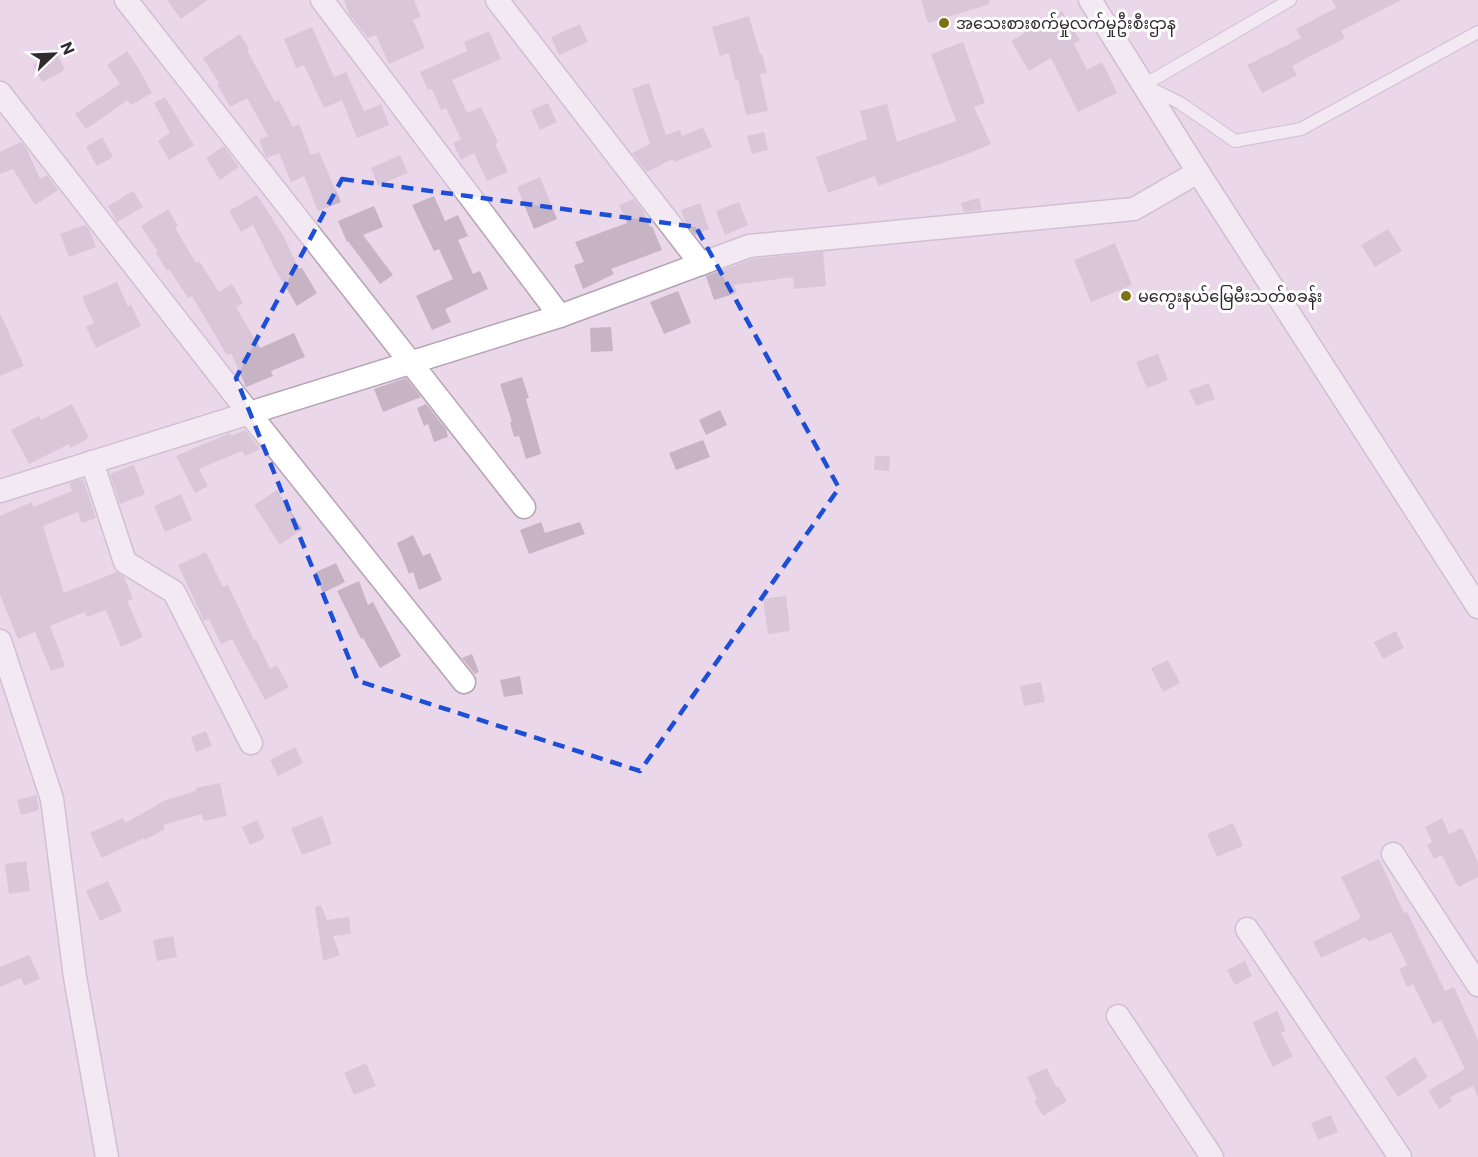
<svg xmlns="http://www.w3.org/2000/svg" width="1478" height="1157" viewBox="0 0 1478 1157" font-family="Commissioner,'Noto Sans Myanmar',sans-serif">
  <style>
    .building { fill: #c6b4c5 }
    .lines { fill: none; stroke-linecap: round; stroke-linejoin: round }
    .service-casing { stroke: #b5a3b3; stroke-width: 14 }
    .minor-casing { stroke: #b5a3b3; stroke-width: 25 }
    .service { stroke: #fff; stroke-width: 12 }
    .minor { stroke: #fff; stroke-width: 22 }
    .marked { fill: none; stroke: #1d4ed8; stroke-width: 4.5; stroke-dasharray: 12 8; stroke-linejoin: round }
    .poi-dot { fill: #7d7315; stroke: #fff; stroke-width: 2 }
    .labels { text-anchor: middle; stroke-width: 6; stroke-linejoin: round; paint-order: stroke }
    .poi-label { font-size: 16px; fill: #322a31; stroke: #fff; text-anchor: start }
  </style>
  <rect width="100%" height="100%" fill="#ead7e9"/>
  <g class="building">
    <polygon points="167,0 208,0 181,19"/>
    <polygon points="344,0 414,0 421,17 413,20 425,48 389,64 376,35 368,38 349,14"/>
    <polygon points="921,0 989,0 990,4 928,23"/>
    <polygon points="1332,0 1401,0 1341,31 1345,38 1292,66 1297,75 1262,93 1247,65 1301,38 1296,29 1336,8"/>
    <polygon points="1062,11 1080,40 1074,44 1087,70 1102,62 1117,93 1078,112 1051,58 1029,71 1011,41"/>
    <polygon points="749,16 760,54 762,54 767,73 760,74 768,111 746,115 738,79 735,80 729,53 720,56 712,27"/>
    <polygon points="580,24 588,42 559,55 551,37"/>
    <polygon points="312,27 334,77 346,72 364,111 381,104 389,125 357,138 342,100 324,108 304,65 296,68 284,39"/>
    <polygon points="489,31 501,59 452,80 467,113 481,107 498,142 495,144 508,172 487,181 474,153 461,160 453,143 461,139 446,108 441,110 432,89 428,90 420,72 467,51 464,42"/>
    <polygon points="240,34 249,48 247,50 275,102 279,100 293,127 299,124 311,155 319,152 341,202 318,211 304,176 291,182 279,153 267,158 265,155 259,140 268,136 247,98 230,107 217,84 219,83 203,58"/>
    <polygon points="963,42 985,103 974,107 991,144 967,154 878,186 875,176 828,193 816,157 867,139 860,111 887,104 897,142 956,121 931,54"/>
    <polygon points="127,51 139,69 152,93 131,105 128,100 86,129 75,114 120,84 107,65"/>
    <polygon points="56,52 65,70 42,82 33,65"/>
    <polygon points="649,83 666,135 680,130 682,136 703,127 712,147 674,162 673,159 647,172 632,153 650,144 632,89"/>
    <polygon points="165,97 194,145 169,160 158,141 170,133 154,103"/>
    <polygon points="548,103 557,122 540,130 531,110"/>
    <polygon points="764,132 768,150 752,154 747,136"/>
    <polygon points="102,137 113,157 97,166 86,147"/>
    <polygon points="21,142 26,148 40,179 47,175 58,190 35,205 13,169 0,174 0,152"/>
    <polygon points="224,146 239,167 220,180 206,158"/>
    <polygon points="400,155 408,173 378,185 371,168"/>
    <polygon points="540,177 557,219 534,229 517,187"/>
    <polygon points="133,191 143,207 117,222 108,206"/>
    <polygon points="257,195 283,235 299,269 302,268 317,293 297,306 275,269 253,225 241,232 229,211"/>
    <polygon points="434,196 445,221 458,215 468,236 458,240 473,274 480,271 488,289 445,309 451,322 432,330 416,296 453,279 439,249 434,251 412,205"/>
    <polygon points="979,198 982,210 964,212 961,203"/>
    <polygon points="634,199 644,212 650,227 652,226 662,250 611,269 614,274 583,289 574,265 584,262 575,242 627,223 619,205"/>
    <polygon points="739,202 748,225 725,235 716,211"/>
    <polygon points="700,203 709,229 695,235 685,221 681,210"/>
    <polygon points="374,206 383,227 363,235 393,275 380,284 348,241 347,242 338,221"/>
    <polygon points="168,209 178,226 175,228 196,263 199,261 219,292 232,284 243,303 236,307 260,348 294,333 305,357 271,371 273,376 246,387 231,353 227,355 192,296 188,298 169,269 167,271 156,253 158,252 141,226"/>
    <polygon points="85,225 89,229 96,247 69,257 60,234"/>
    <polygon points="1388,229 1402,251 1375,267 1361,245"/>
    <polygon points="1115,243 1132,285 1091,302 1074,260"/>
    <polygon points="823,252 826,286 794,289 793,277 734,285 737,293 714,300 706,276 752,259"/>
    <polygon points="117,282 128,307 131,305 141,326 96,348 86,327 94,323 82,297"/>
    <polygon points="678,291 691,323 664,334 650,302"/>
    <polygon points="0,313 24,366 0,376"/>
    <polygon points="611,327 613,351 591,352 590,328"/>
    <polygon points="1158,354 1168,380 1147,388 1136,362"/>
    <polygon points="522,377 529,398 526,399 541,454 526,459 519,436 514,437 510,422 512,422 500,384"/>
    <polygon points="406,378 421,397 383,412 374,389"/>
    <polygon points="1209,383 1215,399 1196,406 1189,390"/>
    <polygon points="72,404 89,438 70,448 69,444 29,464 11,430 39,416 41,420"/>
    <polygon points="426,404 446,429 448,437 434,442 428,424 424,426 417,408"/>
    <polygon points="720,410 727,425 706,435 699,420"/>
    <polygon points="245,430 260,449 245,456 242,451 199,469 208,486 195,493 176,456 223,436 230,433 231,436"/>
    <polygon points="703,440 710,457 676,470 669,453"/>
    <polygon points="875,456 890,456 889,471 874,470"/>
    <polygon points="134,465 145,494 120,504 110,474"/>
    <polygon points="83,479 96,518 82,523 78,512 43,526 64,593 117,572 124,577 133,599 127,601 143,637 121,647 106,610 87,617 85,612 50,626 65,666 51,671 35,632 18,639 0,595 0,516 32,502 33,507 72,491 69,483"/>
    <polygon points="277,490 302,529 280,545 254,505"/>
    <polygon points="181,494 192,520 165,532 154,506"/>
    <polygon points="541,522 545,533 580,522 585,534 529,554 520,530"/>
    <polygon points="413,535 423,556 430,553 442,580 419,590 413,572 409,574 397,543"/>
    <polygon points="206,552 223,587 228,585 254,640 256,639 270,669 277,665 289,687 265,700 232,639 221,644 209,619 204,621 178,565"/>
    <polygon points="336,563 345,582 323,593 314,573"/>
    <polygon points="359,581 368,605 373,602 401,656 380,668 363,638 361,639 337,591"/>
    <polygon points="786,596 790,631 768,634 763,599"/>
    <polygon points="1396,631 1404,648 1383,659 1374,642"/>
    <polygon points="472,654 479,672 475,674 462,658"/>
    <polygon points="1168,660 1180,683 1163,692 1151,668"/>
    <polygon points="520,676 523,694 504,697 500,680"/>
    <polygon points="1041,682 1045,702 1024,706 1020,686"/>
    <polygon points="206,731 212,746 196,752 191,737"/>
    <polygon points="295,747 303,763 278,776 270,760"/>
    <polygon points="220,783 227,816 204,821 202,814 163,825 165,829 145,840 144,838 102,858 90,833 123,818 125,823 166,800 196,791 196,788"/>
    <polygon points="36,795 39,810 21,815 17,800"/>
    <polygon points="322,816 332,844 302,855 291,828"/>
    <polygon points="1442,818 1449,834 1462,828 1478,862 1478,877 1458,887 1442,855 1434,859 1427,845 1432,842 1425,827"/>
    <polygon points="257,820 265,838 250,845 242,827"/>
    <polygon points="1233,823 1243,846 1217,857 1207,834"/>
    <polygon points="1379,859 1404,913 1407,912 1445,991 1454,987 1478,1040 1478,1097 1473,1086 1450,1097 1452,1101 1439,1109 1428,1091 1465,1069 1441,1020 1433,1024 1413,984 1407,987 1399,969 1407,965 1391,932 1369,942 1366,937 1321,958 1313,942 1361,918 1341,877"/>
    <polygon points="26,861 30,891 9,894 5,864"/>
    <polygon points="108,881 122,911 100,921 86,891"/>
    <polygon points="321,905 327,920 349,917 351,934 333,936 340,955 323,961 315,907"/>
    <polygon points="173,936 177,957 157,961 153,940"/>
    <polygon points="29,955 40,979 24,986 21,978 0,987 0,967"/>
    <polygon points="1245,961 1252,976 1235,985 1227,970"/>
    <polygon points="1277,1011 1286,1031 1281,1033 1293,1056 1273,1067 1263,1047 1253,1022"/>
    <polygon points="1415,1057 1428,1077 1398,1097 1385,1077"/>
    <polygon points="366,1063 376,1086 354,1095 344,1073"/>
    <polygon points="1047,1068 1056,1087 1058,1086 1067,1101 1043,1116 1034,1101 1037,1099 1027,1077"/>
    <polygon points="1331,1115 1338,1132 1318,1140 1311,1123"/>
  </g>
  <g class="lines">
    <g class="service-casing">
      <g id="service">
        <polyline points="1144,85 1290,0"/>
        <polyline points="1150,88 1180,103 1235,141 1301,129 1478,32"/>
      </g>
    </g>
    <g class="minor-casing">
      <g id="minor">
        <polyline points="126,0 524,507"/>
        <polyline points="322,0 560,316"/>
        <polyline points="497,0 701,264"/>
        <polyline points="1090,0 1198,172 1478,607"/>
        <polyline points="0,93 249,413 464,682"/>
        <polyline points="92,462 125,562 174,592 251,743"/>
        <polyline points="0,491 560,316 749,246 1134,209 1198,172"/>
        <polyline points="0,641 52,799 75,977 107,1157"/>
        <polyline points="1393,854 1478,985"/>
        <polyline points="1247,929 1400,1157"/>
        <polyline points="1118,1016 1212,1157"/>
      </g>
    </g>
    <use href="#service" class="service"/>
    <use href="#minor" class="minor"/>
  </g>
  <path d="M0 0H1478V1157H0ZM342,179L696,227L839,488L640,771L358,681L236,378Z" fill="#ead7e9" fill-opacity=".55" fill-rule="evenodd"/>
  <path class="marked" d="M342,179L696,227L839,488L640,771L358,681L236,378Z"/>
  <g class="poi-dot">
    <circle cx="944" cy="23" r="6"/>
    <circle cx="1126" cy="296" r="6"/>
  </g>
  <g class="labels">
    <g class="poi-label">
      <text x="956" y="29">အသေးစားစက်မှုလက်မှုဦးစီးဌာန</text>
      <text x="1138" y="302">မကွေးနယ်မြေမီးသတ်စခန်း</text>
    </g>
  </g>
  <g transform="translate(54 54) rotate(67)" stroke="#ffffff" stroke-width="4.5" paint-order="stroke">
  <path d="M0-4.5L10 22L0 15L-10 22Z" fill="#322a31"/>
  <text y="-9" font-size="16" font-weight="bold" text-anchor="middle" fill="#322a31">N</text>
  </g>
</svg>
